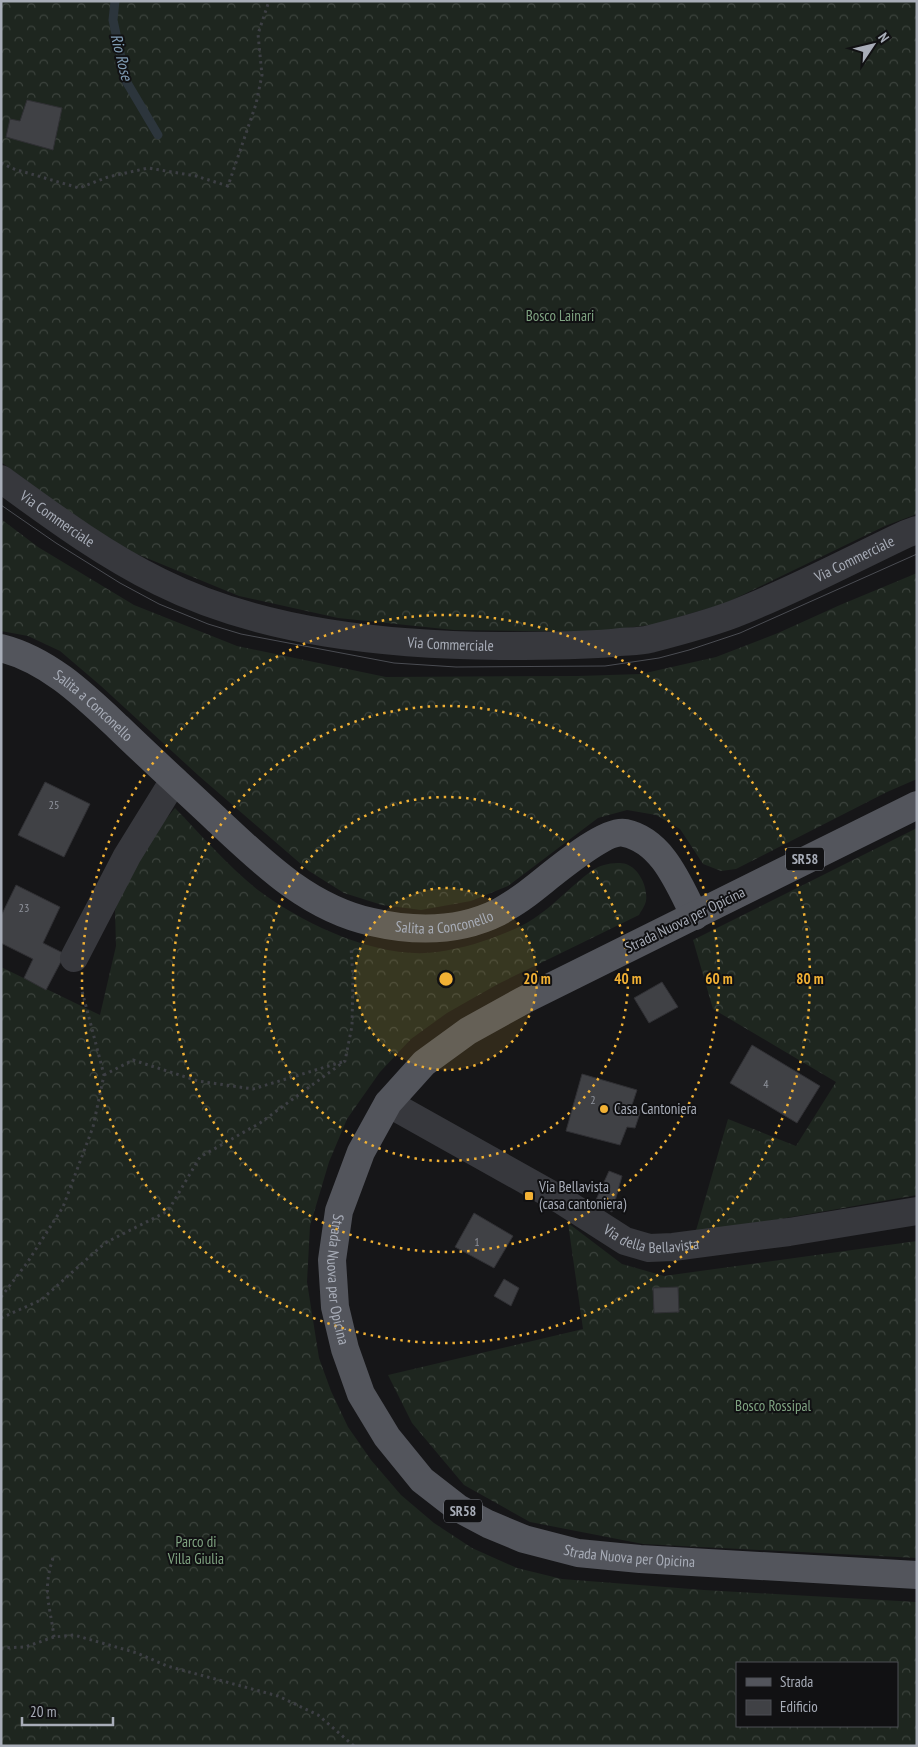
<svg xmlns="http://www.w3.org/2000/svg" width="918" height="1747" viewBox="0 0 918 1747" font-family="'PT Sans Narrow',sans-serif">
  <style>
    .forest { fill: url(#forest-crowns); fill-rule: evenodd }
    .lines { fill: none; stroke-linecap: round; stroke-linejoin: round }
    .stream { stroke: #2c353c; stroke-width: 9 }
    .building { fill: #404145; stroke: #303034 }
    .path { stroke: #3d3f44; stroke-width: 3; stroke-dasharray: 2.5 4; stroke-linecap: butt }
    .minor { stroke: #37383d; stroke-width: 28 }
    .major { stroke: #53555c; stroke-width: 28 }
    .tram { stroke: #4a4c52; stroke-width: 1 }
    .ring { fill: none; stroke: #f2b134; stroke-width: 2.5; stroke-dasharray: 2.5 5 }
    .poi-dot { fill: #f2b134; stroke: #111113; stroke-width: 2 }
    .labels { text-anchor: middle; stroke-width: 4; stroke-linejoin: round; paint-order: stroke }
    .number-label { font-size: 12px; fill: #8e929b }
    .shield { fill: #111113; stroke: #7b7e86; stroke-width: 1 }
    .shield-label { font-size: 14px; font-weight: bold; fill: #a8adb8 }
    .park-label { font-size: 15px; fill: #7fa381; stroke: #111113 }
    .street-label { font-size: 15px; fill: #a8adb8; stroke: #111113 }
    .poi-label { font-size: 15px; fill: #a8adb8; stroke: #111113; text-anchor: start }
    .water-label { font-size: 16px; font-style: italic; fill: #7f9bb3; stroke: #111113 }
    .centre { fill: #f2b134; stroke: #111113; stroke-width: 2.5 }
    .ring-label { font-size: 15px; text-anchor: middle; font-weight: bold; fill: #f2b134; stroke: #111113; stroke-width: 4; stroke-linejoin: round; paint-order: stroke }
  </style>
  <defs>
    <pattern id="forest-crowns" width="20" height="18" patternUnits="userSpaceOnUse" patternTransform="scale(1.25)"><rect width="20" height="18" fill="#1e261f"/><path d="M2 6a3 3 0 1 1 6 0M12 15a3 3 0 1 1 6 0" fill="none" stroke="#3c433d"/></pattern>
  </defs>
  <rect width="100%" height="100%" fill="#161618"/>
  <g class="forest">
    <polygon points="1,1 917,1 917,514 885,526 726,603 652,625 589,632 454,630 338,618 239,596 127,550 59,505 1,462"/>
    <polygon points="1,519 38,547 134,605 237,646 386,677 578,676 641,674 716,657 778,633 840,605 917,573 917,779 887,792 736,869 721,871 703,864 680,829 656,815 627,810 598,818 508,886 471,901 421,910 382,905 344,893 309,871 199,776 101,686 60,651 28,636 1,631"/>
    <path d="M175,808C202,836 228,866 258,890C303,924 379,960 437,952C466,948 493,939 519,927C540,917 556,901 573,886C582,879 593,867 604,865C610,863 620,862 626,864C640,869 648,888 646,901C645,906 641,911 639,915L498,984L447,1013L411,1039L380,1072L347,1119L329,1162L310,1226L307,1282L319,1358L331,1391L348,1427L371,1460L401,1495L434,1523L472,1548L517,1568L562,1579L704,1590L917,1602V1746H1V967L100,1015L116,946L115,911L122,887L143,847ZM737,1663H897V1726H737Z"/>
    <polygon points="917,828 917,1195 695,1234 728,1119 796,1146 836,1082 713,1009 693,940"/>
    <polygon points="568,1223 622,1264 664,1276 917,1241 917,1558 643,1544 530,1522 464,1485 412,1423 388,1375 583,1329"/>
  </g>
  <g class="lines">
    <polyline class="stream" points="115,1 113,20 126,81 158,135"/>
  </g>
  <g class="building">
    <polygon points="27,100 62,108 53,150 6,137 10,119 20,121"/>
    <polygon points="45,782 90,804 64,857 18,835"/>
    <polygon points="16,885 60,907 43,943 65,954 46,990 24,978 33,959 1,943 1,916"/>
    <polygon points="662,982 678,1007 649,1023 634,998"/>
    <polygon points="752,1045 820,1086 797,1123 730,1083"/>
    <polygon points="582,1074 637,1090 631,1108 641,1110 635,1128 627,1127 620,1145 566,1131"/>
    <polygon points="609,1171 622,1176 612,1212 595,1202"/>
    <polygon points="474,1213 513,1236 494,1268 455,1247"/>
    <polygon points="504,1279 519,1288 511,1306 494,1296"/>
    <polygon points="678,1287 679,1312 654,1313 653,1288"/>
  </g>
  <g class="lines">
    <g class="path">
      <polyline points="1,163 14,169 79,188 108,177 148,168 196,176 228,186 256,104 262,75 258,34 269,1"/>
      <polyline points="104,1075 133,1060 198,1081 253,1089 342,1062"/>
      <polyline points="1,1297 27,1263 63,1207 93,1127 104,1075 81,987"/>
      <polyline points="1,1318 41,1300 105,1243 168,1211 200,1157 260,1123 345,1061 352,1026 353,977 351,947"/>
      <path d="M53,1558C42,1592 50,1604 54,1637"/>
      <polyline points="1,1648 25,1647 54,1637 74,1635 137,1653 167,1666 278,1696 318,1715 354,1746"/>
    </g>
    <g class="minor">
      <path id="s1" d="M1,479C52,516 103,554 160,582C262,633 388,645 500,646C538,646 574,646 612,643C624,641 638,642 650,639C677,632 708,624 734,614C793,591 849,561 906,534L917,530"/>
      <polyline points="74,958 127,856 174,780"/>
      <path id="s2" d="M388,1103L561,1200L625,1241L649,1248L673,1247L789,1232L917,1211"/>
    </g>
    <g class="major">
      <path id="s3" d="M1,648C48,660 83,694 118,727C150,758 183,788 216,819C262,862 308,908 372,922C415,932 459,932 499,912C507,907 516,902 524,896C544,882 603,828 625,833C663,841 679,885 695,916"/>
      <path id="s4" d="M917,805L524,1000L468,1031L424,1063L388,1103L361,1152L339,1211L332,1260L335,1307L345,1349L361,1394L387,1437L422,1480L458,1508L488,1524L524,1539L578,1553L640,1559L917,1575"/>
    </g>
    <polyline class="tram" points="1,505 56,543 120,583 159,604 208,624 241,634 394,663 456,667 605,666 659,658 689,650 740,633 917,554"/>
  </g>
  <circle cx="446" cy="979" r="91" fill="#f2b134" fill-opacity=".12"/>
  <g class="ring">
    <circle cx="446" cy="979" r="91"/>
    <circle cx="446" cy="979" r="182"/>
    <circle cx="446" cy="979" r="273"/>
    <circle cx="446" cy="979" r="364"/>
  </g>
  <g class="poi-dot">
    <circle cx="604" cy="1109" r="5"/>
    <rect x="524" y="1191" width="10" height="10" rx="2.5"/>
  </g>
  <g class="labels">
    <g class="number-label">
      <text x="54" y="809">25</text>
      <text x="24" y="912">23</text>
      <text x="766" y="1088">4</text>
      <text x="593" y="1104">2</text>
      <text x="477" y="1246">1</text>
    </g>
    <g class="shield">
      <rect x="786" y="847.5" width="38" height="23" rx="4"/>
      <rect x="444" y="1499.5" width="38" height="23" rx="4"/>
    </g>
    <g class="shield-label">
      <text x="805" y="864">SR58</text>
      <text x="463" y="1516">SR58</text>
    </g>
    <g class="park-label">
      <text x="560" y="321">Bosco Lainari</text>
      <text x="773" y="1411">Bosco Rossipal</text>
      <text x="196" y="1547">Parco di<tspan x="196" dy="17">Villa Giulia</tspan></text>
    </g>
    <g class="street-label">
      <text dy="5" stroke="none"><textPath href="#s1" startOffset="69">Via Commerciale</textPath></text>
      <text dy="5" stroke="none"><textPath href="#s1" startOffset="909">Via Commerciale</textPath></text>
      <text dy="5" stroke="none"><textPath href="#s1" startOffset="489">Via Commerciale</textPath></text>
      <text dy="5" stroke="none"><textPath href="#s3" startOffset="110">Salita a Conconello</textPath></text>
      <text dy="5" stroke="none"><textPath href="#s3" startOffset="540">Salita a Conconello</textPath></text>
      <text transform="translate(685 920) rotate(-26)" y="5">Strada Nuova per Opicina</text>
      <text dy="5" stroke="none"><textPath href="#s2" startOffset="300">Via della Bellavista</textPath></text>
      <text dy="5" stroke="none"><textPath href="#s4" startOffset="799">Strada Nuova per Opicina</textPath></text>
      <text dy="5" stroke="none"><textPath href="#s4" startOffset="1249">Strada Nuova per Opicina</textPath></text>
    </g>
    <g class="poi-label">
      <text x="614" y="1114">Casa Cantoniera</text>
      <text x="539" y="1192">Via Bellavista<tspan x="539" dy="17">(casa cantoniera)</tspan></text>
    </g>
    <g class="water-label">
      <text transform="translate(122 57) rotate(76)" y="6">Rio Rose</text>
    </g>
  </g>
  <circle cx="446" cy="979" r="8" class="centre"/>
  <g class="ring-label">
    <text x="537" y="984">20 m</text>
    <text x="628" y="984">40 m</text>
    <text x="719" y="984">60 m</text>
    <text x="810" y="984">80 m</text>
  </g>
  <rect width="918" height="1747" fill="none" stroke="#a8adb8" stroke-width="5"/>
  <rect x="736" y="1662" width="162" height="65" fill="#111113" stroke="#4d4f55"/>
  <rect x="746" y="1678" width="25" height="8" fill="#53555c" stroke="#4d4f55"/>
  <text x="780" y="1687" font-size="15" fill="#a8adb8">Strada</text>
  <rect x="746" y="1700" width="25" height="15" fill="#404145" stroke="#4d4f55"/>
  <text x="780" y="1712" font-size="15" fill="#a8adb8">Edificio</text>
  <g transform="translate(873 45) rotate(55)" stroke="#111113" stroke-width="4" paint-order="stroke">
  <path d="M0-4L9 19L0 12L-9 19Z" fill="#a8adb8"/>
  <text y="-8" font-size="14" font-weight="bold" text-anchor="middle" fill="#a8adb8">N</text>
  </g>
  <path d="M22 1717v8h91v-8" fill="none" stroke="#a8adb8" stroke-width="2.5"/>
  <text x="30" y="1717" font-size="15" fill="#a8adb8" stroke="#111113" stroke-width="4" paint-order="stroke">20 m</text>
</svg>
